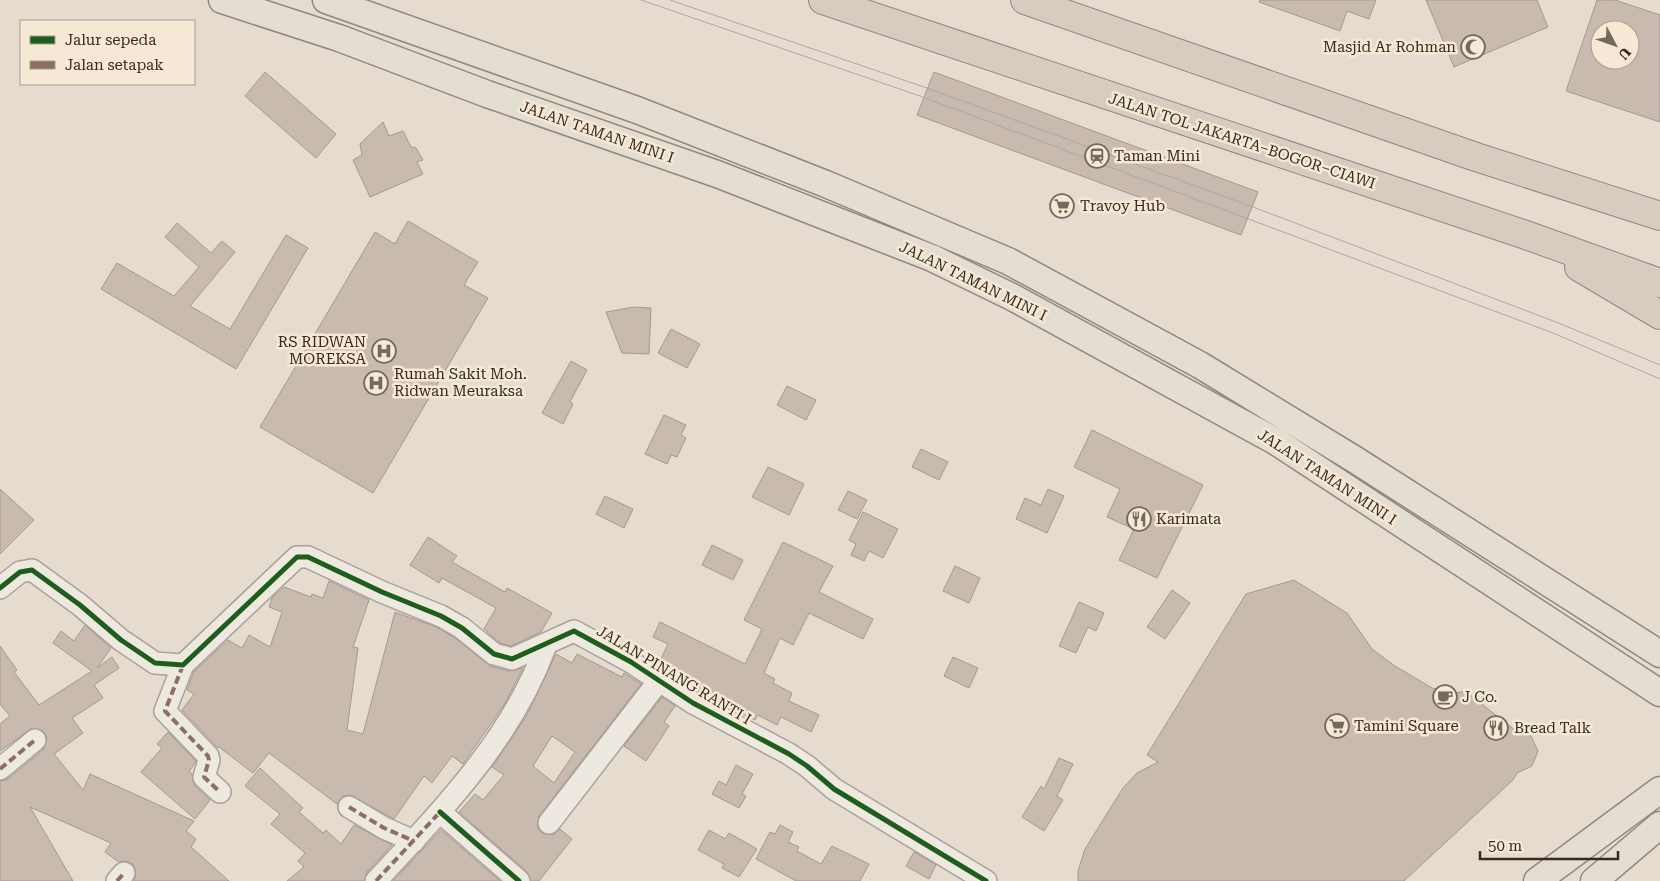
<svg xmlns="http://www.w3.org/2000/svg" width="1660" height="881" viewBox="0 0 1660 881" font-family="'Roboto Serif',serif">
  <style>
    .building { fill: #c9bab0; stroke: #a5988e; fill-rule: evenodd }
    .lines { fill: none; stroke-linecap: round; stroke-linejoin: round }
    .minor-casing { stroke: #aaa198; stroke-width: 24 }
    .major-casing { stroke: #90877f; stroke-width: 29 }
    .highway-casing { stroke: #90877f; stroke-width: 30 }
    .minor { stroke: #ede8e0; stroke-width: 21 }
    .major { stroke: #e4ddd2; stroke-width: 26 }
    .highway { stroke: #d7ccc0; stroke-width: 28 }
    .tram { stroke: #ada7a0; stroke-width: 1 }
    .quiet { stroke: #8d6e63; stroke-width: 4; stroke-dasharray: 8 4; stroke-linecap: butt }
    .cycleway-casing { stroke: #f5e9d6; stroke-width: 8 }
    .cycleway { stroke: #1b5e20; stroke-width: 5 }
    .labels { text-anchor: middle; stroke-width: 5; stroke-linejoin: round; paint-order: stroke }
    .poi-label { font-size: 15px; fill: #39291f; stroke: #f5e9d6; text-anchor: start }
    .street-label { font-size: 15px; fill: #39291f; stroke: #f5e9d6 }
  </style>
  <rect width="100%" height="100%" fill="#e5dccf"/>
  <g class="building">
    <polygon points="1260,0 1376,0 1369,19 1347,11 1340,31 1259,2"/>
    <polygon points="1426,0 1537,0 1548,27 1454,67"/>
    <path d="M1597,0H1615L1660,15V122L1566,91ZM1600,30H1630V60H1600Z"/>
    <polygon points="265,72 336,134 316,158 245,96"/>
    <polygon points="934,72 1258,192 1241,235 917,115"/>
    <polygon points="383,122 389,136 403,131 411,147 416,148 423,160 417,162 423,174 370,197 353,160 362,155 360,144"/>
    <polygon points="408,221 478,262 464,285 488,298 373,493 260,427 375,232 395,244"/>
    <polygon points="177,223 211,253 222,241 235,252 190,306 230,329 286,235 308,248 236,369 101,289 117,263 174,296 199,267 165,237"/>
    <polygon points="634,307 651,308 649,354 622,353 606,312"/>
    <polygon points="671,329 700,344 687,368 658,353"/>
    <polygon points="571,361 587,370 570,402 573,404 563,424 542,413"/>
    <polygon points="787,386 816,400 806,420 777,405"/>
    <polygon points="664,415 686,425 681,435 686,438 677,457 671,455 667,464 645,454"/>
    <polygon points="1092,430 1203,485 1157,578 1119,560 1134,529 1107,517 1120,489 1074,467"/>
    <polygon points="921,449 948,462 939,480 912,467"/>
    <polygon points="768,467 804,484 789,515 752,497"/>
    <polygon points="0,489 34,520 0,554"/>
    <polygon points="1048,489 1064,496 1047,533 1016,519 1025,498 1041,505"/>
    <polygon points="848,491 867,500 857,519 838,510"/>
    <polygon points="605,496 633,509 624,528 596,514"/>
    <polygon points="863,512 898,529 883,558 869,551 864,561 851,555 856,544 849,540"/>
    <polygon points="428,537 457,556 452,562 505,592 507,588 552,613 541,632 511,646 500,643 484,629 496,608 442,578 439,583 410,565"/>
    <polygon points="783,542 833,566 819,592 873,619 863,639 809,613 793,645 780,638 764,673 775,679 773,683 792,693 789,701 819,715 811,732 781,717 777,725 758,715 755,720 699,692 658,665 668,644 653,637 660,622 745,664 762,629 744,620"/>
    <polygon points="712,545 743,560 733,580 702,565"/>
    <polygon points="955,566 980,578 969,603 943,591"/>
    <polygon points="1294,580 1347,613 1372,649 1395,666 1432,688 1457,693 1465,691 1515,730 1531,736 1538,751 1532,766 1517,773 1513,780 1404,881 1078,881 1078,871 1085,849 1123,788 1137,773 1158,762 1147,755 1246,594"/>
    <polygon points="329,581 369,600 353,647 358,648 347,730 363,734 395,612 436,627 455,638 490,666 509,671 523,668 504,705 463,764 452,756 432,783 424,776 394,819 350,795 343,796 337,804 269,753 253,773 219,747 218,748 182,710 194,694 187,690 194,672 228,640 242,648 249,635 270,647 282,612 269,607 272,598 284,587 311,597 312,594 323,598"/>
    <polygon points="1172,590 1190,603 1165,639 1147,627"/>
    <polygon points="1079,602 1104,613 1096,631 1088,627 1076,653 1059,646"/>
    <polygon points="85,625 111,648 97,668 112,657 119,668 94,685 103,698 72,718 83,733 54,754 83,790 90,774 194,821 186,831 196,839 191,847 229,881 134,881 136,875 133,864 126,861 119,862 105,852 111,843 30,807 73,881 0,881 0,781 8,779 43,750 47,738 44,732 32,728 0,751 0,724 10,716 0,704 0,646 17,670 14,672 39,705 92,671 53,643 61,631 74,641"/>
    <path d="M556,654L572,663L577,654L622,677L624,673L641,684L539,816L537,827L542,833L553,835L560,829L572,839L539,881H531L527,872L459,812L475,794L483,800L504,775L492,767L526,717ZM552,736L575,752L554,783L533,766Z"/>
    <polygon points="953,657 978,668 969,688 944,676"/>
    <polygon points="662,697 675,706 664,722 669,726 646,761 624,746"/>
    <polygon points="168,732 196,761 189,772 192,774 195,786 210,800 195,819 141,772 162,748 157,744"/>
    <polygon points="1059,758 1073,764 1057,796 1063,800 1044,831 1022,817 1041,786 1044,789"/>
    <polygon points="736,765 753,774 742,794 746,796 739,808 712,794 719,781 726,785"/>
    <polygon points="260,768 303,808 299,812 323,833 326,830 341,844 354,825 392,845 367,872 364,881 287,881 304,867 298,861 305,853 271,824 280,814 245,786"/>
    <polygon points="780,825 793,832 788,842 799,847 797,851 821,864 832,846 869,864 860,881 796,881 756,859 770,832 775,834"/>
    <polygon points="441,830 500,881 393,881"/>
    <polygon points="709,830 725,839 729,833 757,849 739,877 722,868 724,864 698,850"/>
    <polygon points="914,852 936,865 929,879 906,866"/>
  </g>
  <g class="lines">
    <g class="minor-casing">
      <g id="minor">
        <polyline points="0,588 20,572 32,570 80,605 121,640 155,663 183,665 297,557 308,557 382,592 441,616 462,628 494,654 512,659 574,631 631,662 693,703 789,754 807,766 834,789 986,881"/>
        <polyline points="183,665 165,711 208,756 209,760 204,777 220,792"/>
        <polyline points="0,769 35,740"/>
        <polyline points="349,807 384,828 414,841"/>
        <polyline points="440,812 519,881"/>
        <polyline points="549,823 658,682"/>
        <polyline points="117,881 124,873"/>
        <path d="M376,881C443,809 512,739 546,645"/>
      </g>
    </g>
    <g class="major-casing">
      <g id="major">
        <polyline points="222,0 339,38 487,94 717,174 932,258 1012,297 1275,441 1660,693"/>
        <polyline points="326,0 637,110 826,184 1008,261 1200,365 1354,459 1660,654"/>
        <polyline points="1537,881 1660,790"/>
        <polyline points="1594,881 1660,825"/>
      </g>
    </g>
    <g class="highway-casing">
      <g id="highway">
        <polyline points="823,0 1523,234 1660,283"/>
        <polyline points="1025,0 1476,157 1660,216"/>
        <polyline points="1579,267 1660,315"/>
      </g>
    </g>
    <use href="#minor" class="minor"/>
    <use href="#major" class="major"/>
    <use href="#highway" class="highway"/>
    <g class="tram">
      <polyline points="641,0 920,96 1553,333 1660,379"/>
      <polyline points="670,0 924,87 1253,207 1556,322 1660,365"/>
    </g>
    <g class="quiet">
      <polyline points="183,665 165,711 208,756 209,760 204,777 220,792"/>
      <polyline points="0,769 35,740"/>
      <polyline points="349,807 384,828 414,841"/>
      <polyline points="117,881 124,873"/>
      <polyline points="376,881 440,812 442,813"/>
    </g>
    <g class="cycleway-casing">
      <g id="cycleway">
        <polyline points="0,588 20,572 32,570 80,605 121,640 155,663 183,665 297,557 308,557 382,592 441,616 462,628 494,654 512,659 574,631 631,662 693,703 789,754 807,766 834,789 986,881"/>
        <polyline points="440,812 519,881"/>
      </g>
    </g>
    <use href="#cycleway" class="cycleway"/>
  </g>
  <defs>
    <g id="mosque-ring" transform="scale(1.25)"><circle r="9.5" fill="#f5e9d6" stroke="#75685d" stroke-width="1.5"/><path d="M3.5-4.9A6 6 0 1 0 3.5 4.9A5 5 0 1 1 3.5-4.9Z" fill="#75685d"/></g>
    <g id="station-ring" transform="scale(1.25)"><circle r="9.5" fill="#f5e9d6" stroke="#75685d" stroke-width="1.5"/><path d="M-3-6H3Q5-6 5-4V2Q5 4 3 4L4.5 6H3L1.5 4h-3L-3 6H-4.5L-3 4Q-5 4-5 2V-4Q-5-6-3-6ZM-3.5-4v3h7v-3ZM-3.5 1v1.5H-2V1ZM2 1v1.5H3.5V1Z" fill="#75685d"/></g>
    <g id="supermarket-ring" transform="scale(1.25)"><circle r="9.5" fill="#f5e9d6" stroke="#75685d" stroke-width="1.5"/><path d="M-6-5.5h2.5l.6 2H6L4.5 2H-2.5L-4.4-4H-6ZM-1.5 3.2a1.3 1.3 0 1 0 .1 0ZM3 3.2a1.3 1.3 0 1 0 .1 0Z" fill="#75685d"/></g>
    <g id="hospital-ring" transform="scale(1.25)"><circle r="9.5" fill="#f5e9d6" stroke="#75685d" stroke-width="1.5"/><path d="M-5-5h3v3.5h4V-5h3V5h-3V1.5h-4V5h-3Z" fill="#75685d"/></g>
    <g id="restaurant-ring" transform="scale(1.25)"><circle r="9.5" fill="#f5e9d6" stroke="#75685d" stroke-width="1.5"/><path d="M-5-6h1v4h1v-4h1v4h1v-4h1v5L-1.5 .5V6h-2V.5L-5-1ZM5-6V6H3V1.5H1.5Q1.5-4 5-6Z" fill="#75685d"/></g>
    <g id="cafe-ring" transform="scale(1.25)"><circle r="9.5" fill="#f5e9d6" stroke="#75685d" stroke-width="1.5"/><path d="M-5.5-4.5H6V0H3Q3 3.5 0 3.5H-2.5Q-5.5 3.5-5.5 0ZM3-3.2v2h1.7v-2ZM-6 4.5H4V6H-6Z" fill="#75685d"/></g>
  </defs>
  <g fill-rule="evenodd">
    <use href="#mosque-ring" x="1473" y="47"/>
    <use href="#station-ring" x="1097" y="156"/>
    <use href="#supermarket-ring" x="1062" y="206"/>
    <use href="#hospital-ring" x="384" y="351"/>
    <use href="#hospital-ring" x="376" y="383"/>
    <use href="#restaurant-ring" x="1139" y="519"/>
    <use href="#cafe-ring" x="1445" y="697"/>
    <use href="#supermarket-ring" x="1337" y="726"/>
    <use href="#restaurant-ring" x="1496" y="728"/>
  </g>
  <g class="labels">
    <g class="poi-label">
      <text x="1456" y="52" text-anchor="end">Masjid Ar Rohman</text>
      <text x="1114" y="161">Taman Mini</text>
      <text x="1080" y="211">Travoy Hub</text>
      <text x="366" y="347" text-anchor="end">RS RIDWAN<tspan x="366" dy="17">MOREKSA</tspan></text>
      <text x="394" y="379">Rumah Sakit Moh.<tspan x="394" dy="17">Ridwan Meuraksa</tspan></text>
      <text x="1156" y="524">Karimata</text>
      <text x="1462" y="702">J Co.</text>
      <text x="1354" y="731">Tamini Square</text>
      <text x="1514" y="733">Bread Talk</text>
    </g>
    <g class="street-label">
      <text transform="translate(597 132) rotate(19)" y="5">JALAN TAMAN MINI I</text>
      <text transform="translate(1242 141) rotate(18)" y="5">JALAN TOL JAKARTA–BOGOR–CIAWI</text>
      <text transform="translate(973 281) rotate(26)" y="5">JALAN TAMAN MINI I</text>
      <text transform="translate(1327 477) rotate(33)" y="5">JALAN TAMAN MINI I</text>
      <text transform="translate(674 675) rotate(31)" y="5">JALAN PINANG RANTI I</text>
    </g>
  </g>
  <rect x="20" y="20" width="175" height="65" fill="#f5e9d6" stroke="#aa9c8d"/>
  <rect x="30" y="36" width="25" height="8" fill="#1b5e20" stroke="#aa9c8d"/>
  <text x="65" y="45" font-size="15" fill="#39291f">Jalur sepeda</text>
  <rect x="30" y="61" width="25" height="8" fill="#8d6e63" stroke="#aa9c8d"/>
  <text x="65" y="70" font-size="15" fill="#39291f">Jalan setapak</text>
  <g transform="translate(1615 45) rotate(131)"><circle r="24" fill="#f5e9d6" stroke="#aa9c8d"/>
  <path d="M0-4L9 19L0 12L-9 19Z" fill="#75685d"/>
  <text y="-8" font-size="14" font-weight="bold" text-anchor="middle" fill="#39291f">U</text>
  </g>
  <path d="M1480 851v8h138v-8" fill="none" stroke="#39291f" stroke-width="2.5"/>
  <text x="1488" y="851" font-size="15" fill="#39291f" stroke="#f5e9d6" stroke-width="4" paint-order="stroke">50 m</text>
</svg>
